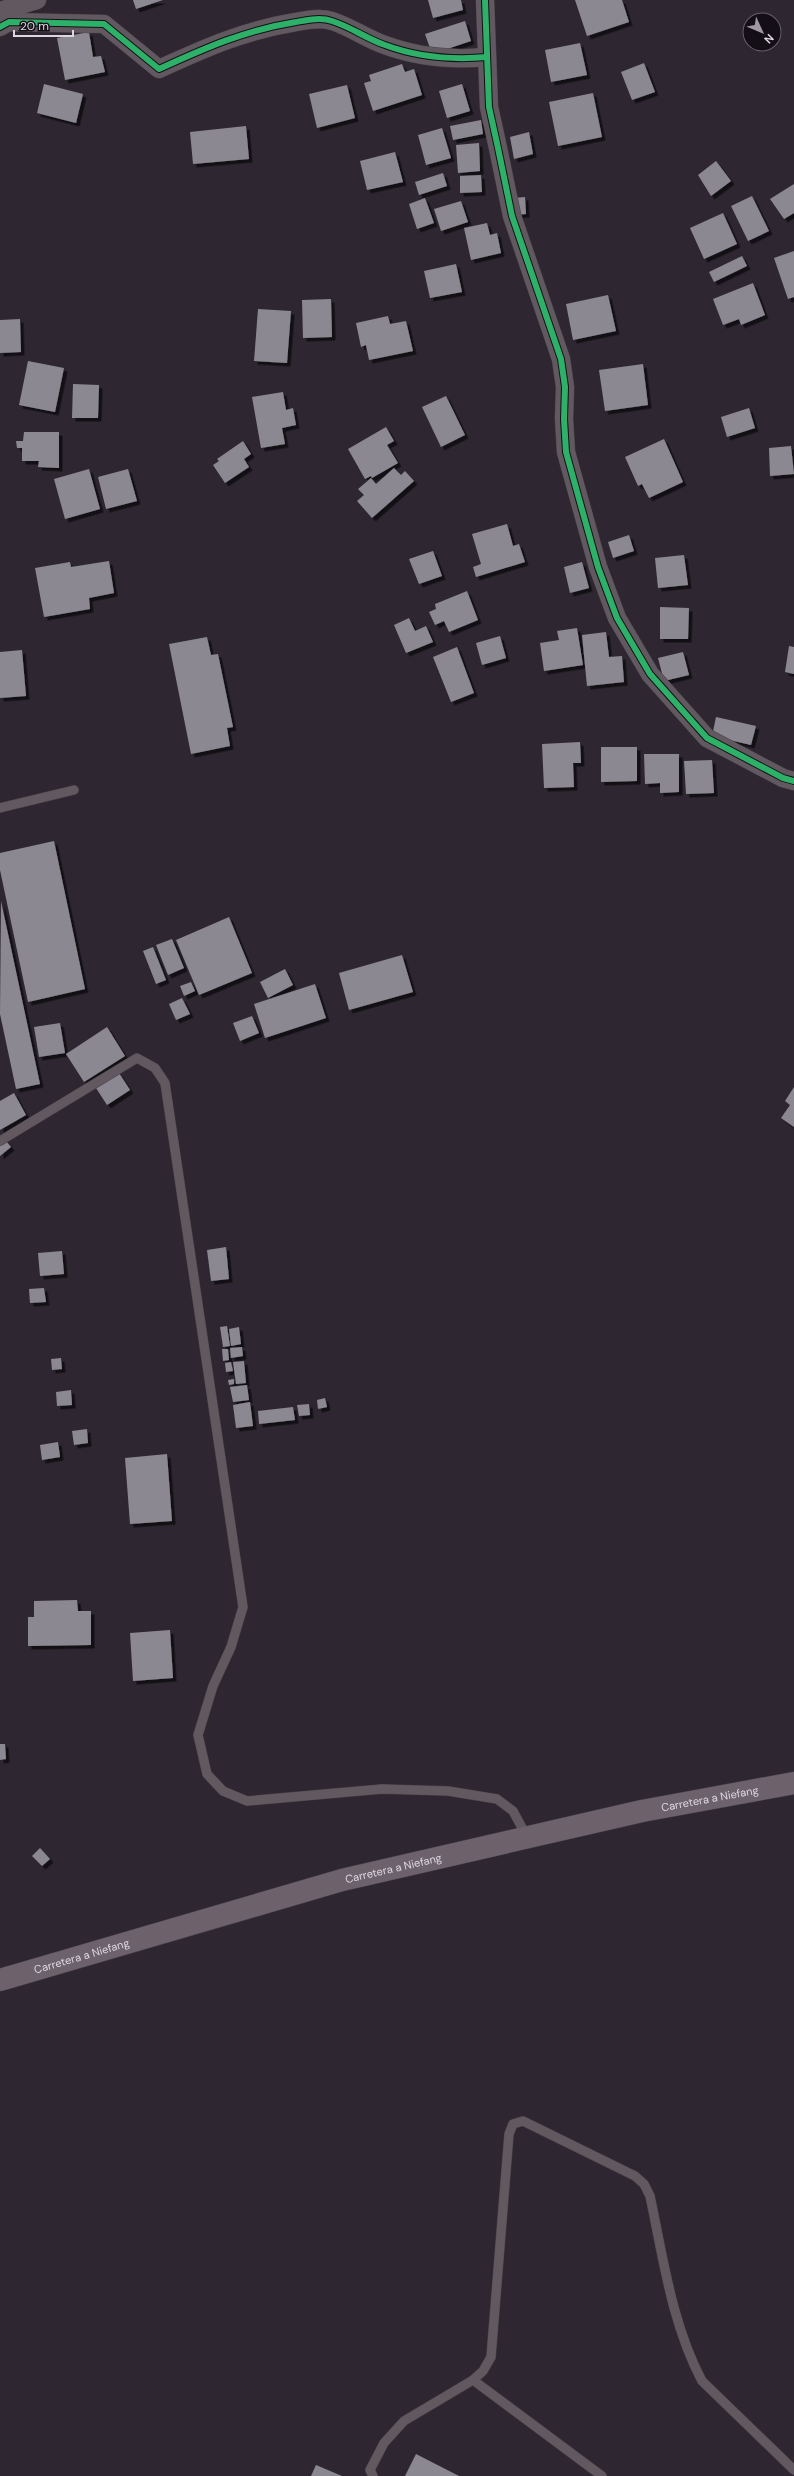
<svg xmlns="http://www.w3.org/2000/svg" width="794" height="2476" viewBox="0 0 794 2476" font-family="'DM Sans',sans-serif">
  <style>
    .building { fill: #8c8892; filter: url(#shadow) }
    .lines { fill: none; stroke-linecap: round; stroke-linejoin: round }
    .service-casing { stroke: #49444c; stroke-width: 10 }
    .minor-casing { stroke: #49444c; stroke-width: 19 }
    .primary-casing { stroke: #49444c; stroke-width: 23 }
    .service { stroke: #625960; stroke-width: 9 }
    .minor { stroke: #625960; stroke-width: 18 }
    .primary { stroke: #6d626b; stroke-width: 22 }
    .cycleway-casing { stroke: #140f17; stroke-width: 8 }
    .cycleway { stroke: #2db169; stroke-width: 6 }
    .labels { text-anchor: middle; stroke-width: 4; stroke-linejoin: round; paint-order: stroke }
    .street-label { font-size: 11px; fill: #ded6e2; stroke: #140f17 }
  </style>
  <defs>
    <filter id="shadow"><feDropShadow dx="3.5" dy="3.5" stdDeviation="0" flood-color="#0009"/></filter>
  </defs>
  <rect width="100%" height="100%" fill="#2e2731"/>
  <g class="building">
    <polygon points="133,0 163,0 136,9"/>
    <polygon points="428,0 461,0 463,10 433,18"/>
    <polygon points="575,0 622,0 629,22 587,36"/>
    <polygon points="465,21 471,41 432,54 425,34"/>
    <polygon points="89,32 93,57 101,56 105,72 65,80 57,38"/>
    <polygon points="580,43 587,75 551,82 545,50"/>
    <polygon points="644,63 655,92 632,100 621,72"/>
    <polygon points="402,64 405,72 414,69 422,95 373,111 364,83 371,81 369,75"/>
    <polygon points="44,84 83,94 76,123 37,113"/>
    <polygon points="462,84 470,111 447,118 439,91"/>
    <polygon points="347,85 355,118 317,128 309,94"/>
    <polygon points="593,93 602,137 558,146 549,102"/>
    <polygon points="481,120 483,134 453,140 450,126"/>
    <polygon points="246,126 249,159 193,164 190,132"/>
    <polygon points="442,128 451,158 426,165 418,135"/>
    <polygon points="529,132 533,154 514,159 510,137"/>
    <polygon points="479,143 480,171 458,173 456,145"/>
    <polygon points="395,152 403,182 367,190 360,161"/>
    <polygon points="716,161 731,181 711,196 698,175"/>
    <polygon points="443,173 447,186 419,195 415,182"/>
    <polygon points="481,175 482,192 460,193 460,176"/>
    <polygon points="794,184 794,213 784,219 770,199"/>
    <polygon points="752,196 769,231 748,241 731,206"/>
    <polygon points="525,197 526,214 515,215 514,198"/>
    <polygon points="425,198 434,223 417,229 409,204"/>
    <polygon points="461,201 468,222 441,231 434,209"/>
    <polygon points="723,213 737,244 704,259 690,228"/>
    <polygon points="487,223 490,235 497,233 501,253 471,260 464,228"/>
    <polygon points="794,251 794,297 788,299 774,258"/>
    <polygon points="742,256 747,266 714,282 709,272"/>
    <polygon points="456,264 462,292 430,298 424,271"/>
    <polygon points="753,283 765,315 741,325 739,319 723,325 713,299"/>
    <polygon points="608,295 616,331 573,340 566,304"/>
    <polygon points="331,299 332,337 303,338 302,300"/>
    <polygon points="258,309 291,311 287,363 254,361"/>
    <polygon points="388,316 390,324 406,321 413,351 369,360 366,345 361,347 356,323"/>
    <polygon points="20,319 21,352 0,353 0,320"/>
    <polygon points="28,361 64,368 55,412 19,405"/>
    <polygon points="643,364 648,405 605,411 599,370"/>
    <polygon points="73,384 99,385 98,418 72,418"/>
    <polygon points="283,392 286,410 293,408 296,425 282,428 285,444 261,448 252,397"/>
    <polygon points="446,396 465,435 441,447 422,407"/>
    <polygon points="749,408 755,428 727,437 721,417"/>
    <polygon points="386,427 394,441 387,445 398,463 372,478 371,476 365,479 348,449"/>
    <polygon points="24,432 59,432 59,468 38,467 39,461 22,461 22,448 17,448 16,441 23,441"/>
    <polygon points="664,439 683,482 649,498 642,484 638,486 625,457"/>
    <polygon points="243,441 251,454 244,459 249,467 225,483 213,465 219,461 217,459"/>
    <polygon points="791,446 794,474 770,476 769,448"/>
    <polygon points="394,468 401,475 405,471 414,481 372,518 357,501 364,495 358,489 371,478 376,484"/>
    <polygon points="89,469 100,509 65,519 54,479"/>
    <polygon points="128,469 137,501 106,509 98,477"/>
    <polygon points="507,524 513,546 519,544 525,562 476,577 473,567 481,564 472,534"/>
    <polygon points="629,535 634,551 613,558 608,542"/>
    <polygon points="433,551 442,576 419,584 409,559"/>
    <polygon points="684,555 688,585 658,588 655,558"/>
    <polygon points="109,561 114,593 89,598 90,609 44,617 35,568 70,562 71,567"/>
    <polygon points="582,562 589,588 570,593 564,567"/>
    <polygon points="467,591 478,620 449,632 444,621 435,625 429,612 436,609 435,604"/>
    <polygon points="660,607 689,608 688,639 660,639"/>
    <polygon points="409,618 415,631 426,626 433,642 406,653 394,625"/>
    <polygon points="577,628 583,665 544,671 540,643 559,640 557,631"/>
    <polygon points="606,632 609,657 622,656 624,682 587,686 582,635"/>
    <polygon points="500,636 506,658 482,665 476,643"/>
    <polygon points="207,637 211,655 218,654 233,727 227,728 230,746 191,754 169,644"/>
    <polygon points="789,646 794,647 794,674 785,672"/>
    <polygon points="457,647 474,693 451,702 433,657"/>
    <polygon points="22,650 26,696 0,698 0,652"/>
    <polygon points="683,652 689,675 664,681 658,658"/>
    <polygon points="716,717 756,726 751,745 712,736"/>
    <polygon points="580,742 581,763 573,763 574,787 544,788 542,744"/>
    <polygon points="601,747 637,747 637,781 601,782"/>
    <polygon points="644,754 679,754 679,792 660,793 660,783 645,784"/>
    <polygon points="712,760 714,793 686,794 684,761"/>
    <polygon points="54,841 85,989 28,1002 0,870 0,853"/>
    <polygon points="1,901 40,1084 16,1089 0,1014"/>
    <polygon points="229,917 252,973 199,995 176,940"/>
    <polygon points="172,939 184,968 168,975 156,945"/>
    <polygon points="153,947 166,980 156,984 143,951"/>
    <polygon points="402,955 413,992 349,1010 339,973"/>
    <polygon points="285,969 293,985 268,998 260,982"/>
    <polygon points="191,982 195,991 184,996 180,986"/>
    <polygon points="315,984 326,1018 265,1038 254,1004"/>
    <polygon points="182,998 190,1014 176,1020 169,1004"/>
    <polygon points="252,1016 259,1033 240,1041 233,1023"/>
    <polygon points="60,1023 65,1053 39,1057 34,1027"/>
    <polygon points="107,1027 125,1056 84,1082 66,1054"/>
    <polygon points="119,1073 130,1090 107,1105 96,1088"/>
    <polygon points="794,1087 794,1127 781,1118 790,1105 785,1101"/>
    <polygon points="14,1093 26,1115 0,1130 0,1101"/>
    <polygon points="6,1141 11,1147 0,1156 0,1145"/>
    <polygon points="226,1247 229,1279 211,1281 207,1250"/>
    <polygon points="62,1251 64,1274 40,1276 38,1253"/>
    <polygon points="44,1288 46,1302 30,1303 29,1289"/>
    <polygon points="227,1326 230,1346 223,1347 220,1327"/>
    <polygon points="239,1327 241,1344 231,1346 229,1329"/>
    <polygon points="242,1347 243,1356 231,1358 230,1348"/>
    <polygon points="222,1349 228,1349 229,1360 223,1361"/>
    <polygon points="61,1358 62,1369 52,1370 51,1359"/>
    <polygon points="244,1361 246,1383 236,1384 233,1362"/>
    <polygon points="231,1362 233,1371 226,1372 225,1363"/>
    <polygon points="234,1379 234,1384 229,1385 228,1380"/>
    <polygon points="247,1385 249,1400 233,1402 230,1387"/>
    <polygon points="71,1390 72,1405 57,1406 56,1392"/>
    <polygon points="325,1398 327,1407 318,1409 317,1400"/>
    <polygon points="250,1402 253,1426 236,1428 233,1405"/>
    <polygon points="309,1404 310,1415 299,1416 297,1405"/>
    <polygon points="293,1407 295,1420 259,1424 258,1411"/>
    <polygon points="87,1429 88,1443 74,1445 72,1431"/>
    <polygon points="58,1442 60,1457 42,1460 40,1445"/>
    <polygon points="167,1454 172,1521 130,1524 125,1458"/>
    <polygon points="77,1600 78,1611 91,1611 91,1645 28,1646 28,1617 34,1617 34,1601"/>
    <polygon points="170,1630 173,1678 133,1681 130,1633"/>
    <polygon points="0,1744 5,1744 6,1759 0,1760"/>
    <polygon points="40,1848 50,1859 42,1866 32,1856"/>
    <polygon points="416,2454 459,2476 405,2476"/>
    <polygon points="316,2465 342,2476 311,2476"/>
  </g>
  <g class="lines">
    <g class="service-casing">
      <g id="service">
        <polyline points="0,808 74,790"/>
        <polyline points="0,1141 137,1058 155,1068 165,1083 243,1607 231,1647 213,1686 198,1735 207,1774 223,1791 247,1801 382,1789 448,1791 497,1799 513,1811 527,1837"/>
        <polyline points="473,2380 602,2476"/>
        <path d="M373,2476L370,2470L384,2443L404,2421L473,2380L483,2371L491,2357L509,2134L513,2124L523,2121L635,2176L644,2184L650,2196C663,2257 672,2325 702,2381L794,2470"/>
      </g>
    </g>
    <g class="minor-casing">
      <g id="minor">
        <polyline points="485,0 489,107 498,148 512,216 561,359 565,387 564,419 566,452 598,567 617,618 650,674 707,738 783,778 794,781"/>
        <polyline points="0,11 37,0"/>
        <path d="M0,27L9,22L104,24L159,69C205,48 245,30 296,22C307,20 321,17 332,21C351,27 367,39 385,45C417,57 453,60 487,57"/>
      </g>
    </g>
    <g class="primary-casing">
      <g id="primary">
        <path id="s1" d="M0,1980L342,1880L642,1811L794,1783"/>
      </g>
    </g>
    <use href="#service" class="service"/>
    <use href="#minor" class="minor"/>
    <use href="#primary" class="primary"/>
    <g class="cycleway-casing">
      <g id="cycleway">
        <polyline points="485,0 489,107 498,148 512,216 561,359 565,387 564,419 566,452 598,567 617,618 650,674 707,738 783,778 794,781"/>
        <path d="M0,27L9,22L104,24L159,69C205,48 245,30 296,22C307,20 321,17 332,21C351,27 367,39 385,45C417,57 453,60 487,57"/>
      </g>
    </g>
    <use href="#cycleway" class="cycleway"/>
  </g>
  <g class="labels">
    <g class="street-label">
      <text dy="4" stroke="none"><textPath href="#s1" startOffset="733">Carretera a Niefang</textPath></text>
      <text dy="4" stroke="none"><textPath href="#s1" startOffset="409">Carretera a Niefang</textPath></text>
      <text dy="4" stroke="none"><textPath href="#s1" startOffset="85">Carretera a Niefang</textPath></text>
    </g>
  </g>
  <g transform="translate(762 32) rotate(134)"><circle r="19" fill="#140f17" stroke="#655f68"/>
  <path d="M0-3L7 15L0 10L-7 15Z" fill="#a099a4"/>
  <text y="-6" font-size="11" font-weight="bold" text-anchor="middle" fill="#ded6e2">N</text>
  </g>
  <path d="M14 30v6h59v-6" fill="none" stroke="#ded6e2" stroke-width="2"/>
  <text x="20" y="30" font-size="12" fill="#ded6e2" stroke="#140f17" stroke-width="3" paint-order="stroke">20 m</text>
</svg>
